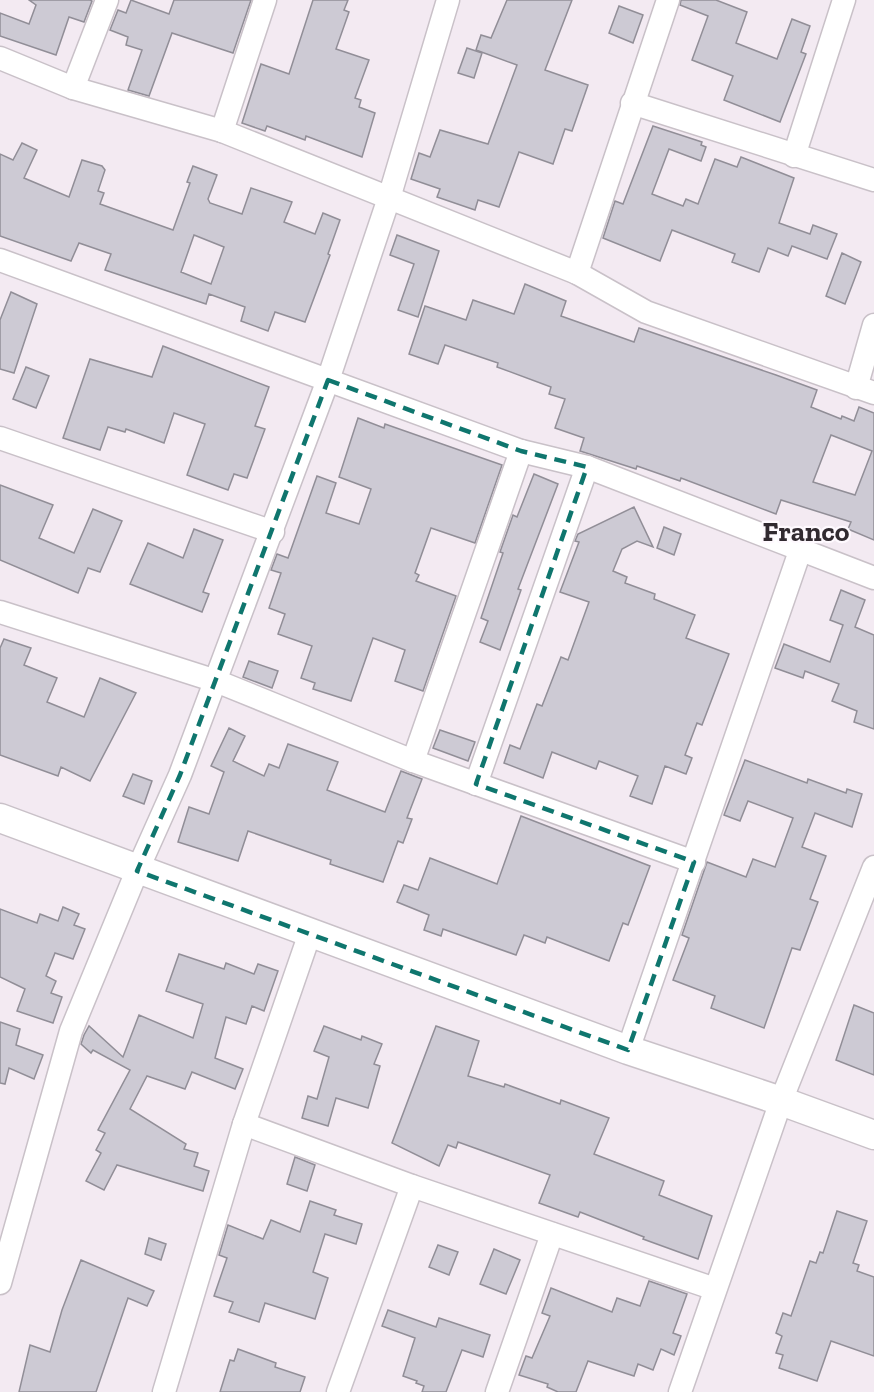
<svg xmlns="http://www.w3.org/2000/svg" width="874" height="1392" viewBox="0 0 874 1392" font-family="'Zilla Slab',serif">
  <style>
    .building { fill: #cdcad4; stroke: #918e97; stroke-width: 1.5; fill-rule: evenodd }
    .lines { fill: none; stroke-linecap: round; stroke-linejoin: round }
    .minor-casing { stroke: #c9c1c8; stroke-width: 25 }
    .tertiary-casing { stroke: #c9c1c8; stroke-width: 31 }
    .minor { stroke: #fff; stroke-width: 22 }
    .tertiary { stroke: #fff; stroke-width: 28 }
    .marked { fill: none; stroke: #0f766e; stroke-width: 4.5; stroke-dasharray: 12 8; stroke-linejoin: round }
    .labels { text-anchor: middle; stroke-width: 4.5; stroke-linejoin: round; paint-order: stroke }
    .district-label { font-size: 28px; font-weight: bold; fill: #312a30; stroke: #fef9fe }
  </style>
  <rect width="100%" height="100%" fill="#f3eaf2"/>
  <g class="building">
    <polygon points="29,0 90,0 92,1 84,22 69,17 56,55 0,36 0,13 29,24 36,5"/>
    <polygon points="131,0 169,14 174,0 251,0 233,53 172,33 149,96 128,90 142,50 126,45 128,37 110,30 118,10 126,13"/>
    <polygon points="313,0 348,0 344,10 349,12 336,49 369,60 355,98 361,100 359,107 375,113 362,157 306,136 305,140 267,126 265,131 242,123 261,64 289,74"/>
    <polygon points="507,0 572,0 545,70 588,85 572,131 565,129 553,164 519,152 499,207 478,200 475,210 437,197 440,189 411,179 419,153 430,157 440,130 488,144 517,65 476,50 481,35 491,38"/>
    <polygon points="681,0 716,0 747,12 736,43 777,59 792,19 810,26 801,52 806,54 780,122 724,100 733,76 692,60 708,16 680,5"/>
    <polygon points="619,6 643,15 633,43 609,33"/>
    <polygon points="467,48 482,53 474,78 458,73"/>
    <polygon points="653,126 702,142 701,145 706,147 701,161 669,149 652,194 683,206 686,199 698,204 715,159 737,167 741,157 794,178 779,223 810,234 813,225 837,234 827,259 792,246 788,256 768,248 759,272 732,262 735,254 672,230 660,261 603,238 615,201 623,204"/>
    <path d="M22,143L37,150L24,178L69,197L82,160L102,166L105,170L98,191L104,193L100,204L173,230L190,183L187,182L193,166L217,175L208,199L210,203L242,214L251,188L292,202L284,222L315,234L323,213L340,220L328,254L330,255L305,322L275,312L268,331L241,321L245,307L209,294L206,304L105,270L111,254L79,243L71,261L0,236V154L13,160ZM194,235L224,247L211,284L181,272Z"/>
    <polygon points="397,235 439,251 418,317 398,310 414,264 390,255"/>
    <polygon points="842,253 861,262 845,304 826,296"/>
    <path d="M525,284L566,301L561,316L634,342L639,328L776,375L817,390L811,407L841,419L842,416L854,421L859,407L874,413V540L848,529L851,522L781,500L776,514L681,478L680,481L637,466L636,469L580,451L584,438L555,428L565,399L549,394L551,387L497,367L498,363L445,345L438,364L409,354L425,306L466,320L473,300L514,314ZM831,435L872,451L855,495L813,482Z"/>
    <polygon points="11,292 37,304 14,373 0,369 0,320"/>
    <polygon points="163,346 269,387 255,426 265,429 247,478 234,474 228,490 187,475 205,424 174,413 164,443 126,429 125,432 108,427 100,450 63,438 90,359 152,377"/>
    <polygon points="26,367 49,376 36,408 13,399"/>
    <polygon points="358,418 384,428 385,424 502,465 475,543 431,528 415,573 419,575 416,581 456,596 423,691 395,681 405,650 373,638 351,701 313,689 315,683 301,678 312,646 278,634 285,614 269,608 281,573 271,570 277,554 288,558 317,476 336,483 326,513 359,524 371,489 339,477"/>
    <polygon points="534,474 558,484 518,589 521,590 500,650 480,642 488,621 481,618 503,553 500,552 513,515 517,517"/>
    <polygon points="0,485 53,505 39,538 74,553 93,509 122,521 100,572 88,568 78,593 0,560"/>
    <polygon points="634,507 653,547 637,541 622,549 613,571 627,577 625,583 655,594 654,599 695,615 686,638 729,654 702,725 697,723 685,755 692,758 686,774 665,766 652,804 630,796 638,776 599,761 596,769 552,752 543,778 504,763 510,745 520,749 537,704 542,706 561,657 568,660 589,602 560,592 579,542 575,541 578,534"/>
    <polygon points="664,527 681,534 674,555 657,548"/>
    <polygon points="194,529 223,540 203,592 209,594 202,612 130,584 148,543 183,558"/>
    <polygon points="841,590 865,600 855,627 874,635 874,729 854,722 857,711 832,701 839,684 805,671 803,678 775,668 784,644 830,662 843,625 830,620"/>
    <polygon points="4,639 31,648 24,665 57,678 47,702 84,717 100,678 136,693 90,781 61,767 58,776 0,755 0,648"/>
    <polygon points="249,661 278,671 272,688 243,677"/>
    <polygon points="229,728 245,736 233,761 264,776 269,764 279,768 288,744 338,762 327,790 385,812 401,771 422,779 407,818 412,819 403,843 398,841 383,882 330,864 331,860 248,831 238,861 178,842 189,807 209,814 224,772 211,766"/>
    <polygon points="440,730 475,742 468,761 433,748"/>
    <polygon points="745,760 807,783 808,779 846,793 847,789 862,794 852,827 815,813 802,847 826,856 810,899 818,902 800,950 792,948 764,1028 711,1008 715,996 673,980 689,938 682,935 707,862 746,877 753,859 775,867 793,818 748,801 740,821 724,815"/>
    <polygon points="133,774 152,781 144,804 123,796"/>
    <polygon points="521,816 650,866 628,925 623,923 609,961 547,937 545,943 524,935 516,955 443,929 441,936 424,930 429,915 397,902 404,885 418,890 430,858 497,884"/>
    <polygon points="63,907 79,914 74,925 85,929 73,959 55,953 46,976 56,981 51,993 62,997 53,1023 17,1011 25,989 0,977 0,909 37,923 40,914 58,921"/>
    <polygon points="179,954 224,969 226,963 254,974 258,964 278,971 264,1011 252,1006 246,1024 226,1017 215,1058 243,1069 235,1089 192,1072 185,1089 147,1076 130,1109 186,1144 184,1149 198,1153 194,1166 209,1171 203,1191 117,1165 104,1190 86,1181 101,1153 96,1150 105,1133 98,1130 130,1070 93,1050 91,1053 81,1044 84,1035 89,1026 123,1057 139,1015 193,1038 203,1004 166,991"/>
    <polygon points="854,1005 874,1013 874,1075 836,1060"/>
    <polygon points="0,1022 20,1029 16,1045 43,1055 34,1079 9,1068 5,1084 0,1083"/>
    <polygon points="324,1026 361,1040 362,1036 382,1044 374,1064 380,1066 368,1108 336,1098 328,1126 302,1118 308,1096 317,1099 329,1057 314,1051"/>
    <polygon points="436,1026 479,1041 468,1076 504,1087 505,1084 560,1104 561,1100 609,1118 594,1154 664,1181 659,1195 712,1216 698,1259 643,1239 644,1237 580,1212 578,1217 539,1203 550,1175 458,1142 456,1148 448,1145 439,1166 392,1143"/>
    <polygon points="295,1157 315,1165 307,1191 287,1184"/>
    <polygon points="310,1201 336,1210 334,1215 362,1224 356,1244 325,1234 313,1272 328,1278 315,1319 265,1303 259,1322 229,1312 233,1302 214,1296 227,1258 219,1255 228,1225 263,1239 271,1220 300,1232"/>
    <polygon points="837,1211 867,1221 853,1263 859,1265 857,1271 874,1277 874,1356 831,1341 817,1381 779,1368 783,1355 776,1353 782,1336 776,1333 783,1313 791,1316 810,1261 816,1263 820,1252 823,1253"/>
    <polygon points="149,1238 166,1244 161,1260 145,1254"/>
    <polygon points="438,1245 458,1252 449,1275 429,1267"/>
    <polygon points="494,1249 520,1260 506,1294 480,1284"/>
    <polygon points="81,1260 154,1291 147,1306 128,1298 96,1392 19,1392 30,1345 50,1352 62,1310"/>
    <polygon points="649,1281 687,1294 673,1333 681,1336 674,1355 661,1349 653,1370 638,1364 634,1376 588,1361 576,1392 558,1392 547,1387 548,1384 519,1375 526,1356 532,1358 550,1316 542,1313 551,1288 612,1312 617,1298 640,1306"/>
    <polygon points="388,1310 436,1327 439,1318 490,1335 483,1357 462,1350 446,1392 422,1392 424,1386 416,1383 417,1381 403,1376 415,1338 382,1326"/>
    <polygon points="238,1349 276,1363 275,1367 305,1377 300,1392 220,1392 230,1360 234,1361"/>
  </g>
  <g class="lines">
    <g class="minor-casing">
      <g id="minor">
        <polyline points="0,58 73,88 222,131 577,273 646,312 874,393"/>
        <polyline points="73,88 107,0"/>
        <polyline points="632,103 874,180"/>
        <polyline points="222,131 265,0"/>
        <polyline points="794,156 844,0"/>
        <polyline points="0,260 521,451 587,467 874,578"/>
        <polyline points="577,273 668,0"/>
        <polyline points="856,388 874,325"/>
        <polyline points="0,438 273,532"/>
        <polyline points="0,612 216,681 413,761 694,862"/>
        <polyline points="413,761 521,451"/>
        <polyline points="476,784 587,467"/>
        <polyline points="628,1050 800,551"/>
        <polyline points="244,1124 412,1186 715,1289"/>
        <polyline points="0,1283 71,1031 137,871 180,775 328,380 389,198 448,0"/>
        <polyline points="164,1392 244,1124 310,933"/>
        <polyline points="338,1392 412,1186"/>
        <polyline points="497,1392 552,1234"/>
        <polyline points="680,1392 781,1101 874,867"/>
      </g>
    </g>
    <g class="tertiary-casing">
      <polyline id="tertiary" points="0,818 628,1050 781,1101 874,1135"/>
    </g>
    <use href="#minor" class="minor"/>
    <use href="#tertiary" class="tertiary"/>
  </g>
  <path class="marked" d="M328,380L521,451L587,467L476,784L694,862L628,1050L137,871L180,775Z"/>
  <g class="labels">
    <g class="district-label">
      <text x="806" y="541">Franco</text>
    </g>
  </g>
</svg>
